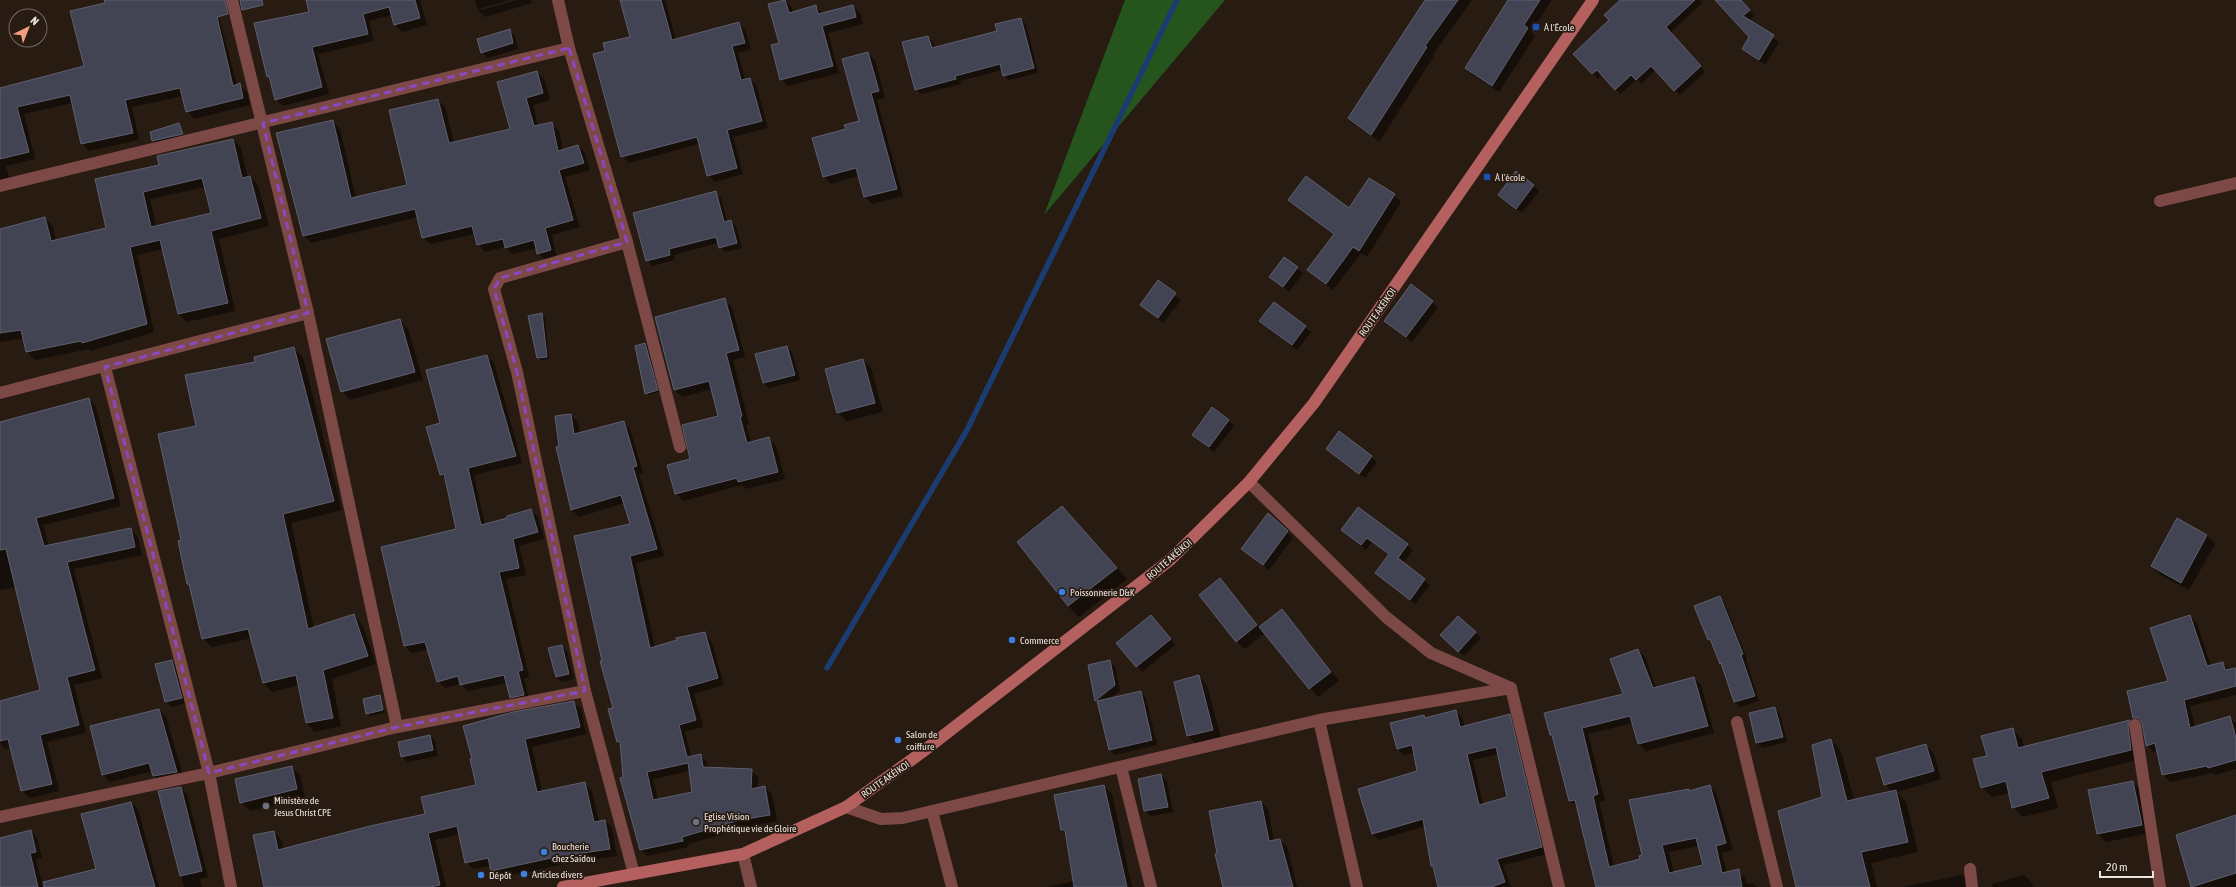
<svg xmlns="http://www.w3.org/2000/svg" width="2236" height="887" viewBox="0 0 2236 887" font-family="'Asap Condensed',sans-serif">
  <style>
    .forest { fill: #25541c }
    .shadow { fill: #0007; fill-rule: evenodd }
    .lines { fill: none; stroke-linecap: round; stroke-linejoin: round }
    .stream { stroke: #1b3c71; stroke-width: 5.5 }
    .building { fill: #424454; stroke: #5e5f70; fill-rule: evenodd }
    .street { stroke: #7d4947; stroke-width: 12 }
    .secondary { stroke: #b3605e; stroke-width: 12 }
    .marked { fill: none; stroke: #8c48c4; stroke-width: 3; stroke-dasharray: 8 5; stroke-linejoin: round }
    .transit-dot { fill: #1a4fb4; stroke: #281b12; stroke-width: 1.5 }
    .shop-dot { fill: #3f7fe0; stroke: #281b12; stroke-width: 1.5 }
    .worship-dot { fill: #6b7280; stroke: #281b12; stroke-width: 1.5 }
    .labels { text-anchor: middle; stroke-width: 3.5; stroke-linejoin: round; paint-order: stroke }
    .poi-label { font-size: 10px; fill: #eee4de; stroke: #281b12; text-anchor: start }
    .street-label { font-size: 10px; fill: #eee4de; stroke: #281b12 }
  </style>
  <rect width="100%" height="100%" fill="#281b12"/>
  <polygon class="forest" points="1125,0 1225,0 1044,215"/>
  <g class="shadow">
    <polygon points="105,0 210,0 216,6 237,85 239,85 247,92 250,105 194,119 187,111 183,96 132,107 139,140 89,151 82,143 73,103 24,114 35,159 6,166 10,180 0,183 0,89 85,67 106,4"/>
    <polygon points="308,0 420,0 427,25 402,32 395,25 392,15 369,21 374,41 318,54 329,94 283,106 276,99 268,76 310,13"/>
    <polygon points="475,0 510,0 481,8 481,10 517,0 531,0 532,3 485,17 478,10"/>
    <polygon points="621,0 665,0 676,40 739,23 745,30 751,49 738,53 745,80 750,79 756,85 768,128 733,137 743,174 715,182 708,175 699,144 629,163 622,156 606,52 631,37"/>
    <polygon points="785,0 792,7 793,13 816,7 823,14 853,6 860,13 863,24 828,33 839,73 788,86 781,79 780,44"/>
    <polygon points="1427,0 1472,0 1433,55 1434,56 1379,142 1350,118"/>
    <polygon points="1509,0 1552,0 1531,32 1535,36 1499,92 1473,75 1466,68"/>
    <polygon points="1621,0 1700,0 1702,3 1671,32 1705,72 1680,95 1656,70 1641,84 1637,79 1620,94 1602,75 1598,79 1574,54 1610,20"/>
    <polygon points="1716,0 1740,0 1754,16 1749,21 1779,42 1765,65 1743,49 1751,37"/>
    <polygon points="1021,19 1026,24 1038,73 1009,80 1004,75 1002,70 960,81 961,84 921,94 916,89 928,37 933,42 935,48 998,31"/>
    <polygon points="509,30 515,36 518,49 487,58 482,52"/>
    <polygon points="868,53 875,60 885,98 877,100 903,196 872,204 865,197 859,176 831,184 824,177 847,130 860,121"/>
    <polygon points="537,72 544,79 550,100 533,105 538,126 551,124 559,131 563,151 578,146 585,153 590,170 565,177 580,227 552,235 557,258 546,261 538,253 537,248 513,254 505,247 485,252 478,244 475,234 430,244 423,237 418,217 311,243 304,236 277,134 333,121 340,129 356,198 408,186 438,100 445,107 454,143 511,130"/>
    <polygon points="179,124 185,136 156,143 153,141 151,133"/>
    <path d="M233,140L241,148L248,178L250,177L258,185L269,226L219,239L235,311L187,322L179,314L163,249L137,255L154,332L91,351L89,349L35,360L27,352L24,338L0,342V229L45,218L53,226L56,241L107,229L161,166ZM205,187L212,214L156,226L150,199Z"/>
    <polygon points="1533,185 1539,191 1522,213 1499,195"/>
    <polygon points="715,192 721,198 727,222 731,221 736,226 742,248 725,252 718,243 674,255 675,260 652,266 647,260"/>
    <polygon points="1394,195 1401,202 1367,257 1361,253 1333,290 1308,270 1334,235 1289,200 1350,210"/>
    <polygon points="1297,268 1303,273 1289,292 1270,277"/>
    <polygon points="1159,282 1181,300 1163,323 1142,305"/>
    <polygon points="724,299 732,307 745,357 733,360 749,424 746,425 751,443 768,439 776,446 785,479 746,489 742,485 683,501 676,493 692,460 719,416 712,389 682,397 675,390 656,318"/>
    <polygon points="1432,302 1438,307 1412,342 1385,321"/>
    <polygon points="542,315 545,317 549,359 541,360 538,358"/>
    <polygon points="400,320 408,329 423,380 350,400 342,391"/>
    <polygon points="1261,321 1305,327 1311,332 1297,350"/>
    <polygon points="645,344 647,346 659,392 648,395 646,393"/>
    <polygon points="787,347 792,352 800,380 769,388 764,383"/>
    <polygon points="294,348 303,357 342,510 291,523 314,628 354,615 362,624 376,664 332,679 341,726 315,732 306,723 299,685 272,692 264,683 252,638 212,647 203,639 190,586 188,584 179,542 182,541 198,427 256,363"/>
    <polygon points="486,356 494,363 522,463 474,475 485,525 509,519 531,510 538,517 544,539 519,546 526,575 506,579 529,677 524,678 530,702 518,704 511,697 507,683 468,691 461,684 445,688 438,681 429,649 412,653 405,646 458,530 446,480 441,474 441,424"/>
    <polygon points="863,360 871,368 883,412 847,421 838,413 827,370"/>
    <polygon points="89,399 96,407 121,506 43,525 49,546 130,529 138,537 142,555 74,569 102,678 74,685 86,733 47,742 59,791 30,798 22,791 11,747 6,749 0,743 0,702 41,690 17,587 0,590 0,423"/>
    <path d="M571,415L578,422L580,434L623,422L630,429L643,473L639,474L664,556L636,563L655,647L704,633L711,640L724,685L694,694L703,727L685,732L691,757L700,755L707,762L708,768L751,770L758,777V788L765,787L772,794L777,821L747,827L688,844L689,847L647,856L640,849L624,778L622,745L618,741L614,709L603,661L631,524L625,503L579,517L572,510L558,447H560ZM690,771L693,793L658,800L653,779Z"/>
    <polygon points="1229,421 1234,426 1214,452 1193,435"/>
    <polygon points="1339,433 1377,462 1365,478 1327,449"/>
    <polygon points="1062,507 1127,579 1079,617 1068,606 1018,542"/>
    <polygon points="1358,509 1413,550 1403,563 1430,585 1415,604 1376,573 1390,555 1372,542 1366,550 1342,530"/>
    <polygon points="1268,515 1293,538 1269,570 1243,549"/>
    <polygon points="2207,535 2215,544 2189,590 2160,575 2152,566"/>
    <polygon points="1220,580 1260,628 1282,611 1339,681 1318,697 1265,633 1245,649 1236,641"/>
    <polygon points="1719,597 1724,602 1747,659 1746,660 1759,701 1740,707 1735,702 1723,666 1709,639"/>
    <polygon points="2190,616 2197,623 2211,666 2223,663 2230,670 2236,669 2236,695 2190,706 2195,727 2229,717 2236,724 2236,769 2215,775 2213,773 2170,782 2163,775 2158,751 2153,752 2147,745 2143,724 2134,717 2170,682"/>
    <polygon points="1458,617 1481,638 1464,656 1441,635"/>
    <polygon points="1156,621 1175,645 1142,672 1118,643"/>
    <polygon points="562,646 567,651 574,679 562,682 556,677"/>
    <path d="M1638,650L1645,657L1656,688L1694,678L1701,685L1714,733L1646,751L1639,744L1634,723L1588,734L1605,801L1599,802L1614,866L1641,859L1689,790L1690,791L1709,786L1716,793L1733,850L1722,853L1727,873L1738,871L1745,878L1747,884L1752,883L1757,887H1598L1578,807L1570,801L1554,738L1551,735L1624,695ZM1699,846L1704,865L1674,873L1669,852Z"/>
    <polygon points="172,661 177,666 187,703 171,707 166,701"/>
    <polygon points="1110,661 1115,667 1120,691 1109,699 1141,692 1146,698 1157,745 1115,755 1110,750 1089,665"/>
    <polygon points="1199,677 1207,685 1221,738 1196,744 1188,736"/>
    <polygon points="380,696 385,713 370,716 367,713"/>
    <polygon points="573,702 581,709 586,734 532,747 542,792 585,783 592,791 599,822 605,821 612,828 617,856 564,864 500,878 492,871 491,866 473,869 466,862 460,834 435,840 446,887 265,887 254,836 274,832 281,839 284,850 426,815 477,786 471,760"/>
    <polygon points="1775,708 1780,714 1787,742 1762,748 1757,743"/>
    <polygon points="159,710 166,717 184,779 161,783 154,776 153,771 110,782 103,775 91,727"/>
    <path d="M1456,711L1462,718L1465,727L1509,715L1516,722L1548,854L1503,865L1511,887H1439L1435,869L1432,866L1425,826L1379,840L1373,834L1419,772L1414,753L1404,755L1398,749L1424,716L1426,718ZM1498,754L1508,798L1483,805L1473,760Z"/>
    <polygon points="2130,721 2139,730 2141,759 2051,782 2058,808 2023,817 2013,807 2010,793 1992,797 1982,787 1988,756 2012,729 2022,739 2024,747"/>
    <polygon points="430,736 435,741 438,756 408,762 402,757"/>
    <polygon points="1831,740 1841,751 1854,800 1892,792 1885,784 1926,745 1934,754 1941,779 1897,792 1906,801 1918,852 1871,863 1877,887 1797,887 1824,797"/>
    <polygon points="291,767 300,775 305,798 250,811 241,802"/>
    <polygon points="1161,775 1167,781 1173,812 1151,816 1145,811 1139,780"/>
    <polygon points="2133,782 2142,791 2150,833 2106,842 2098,834"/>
    <polygon points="1104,787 1112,794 1132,887 1048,887 1074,881 1067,834 1062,830"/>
    <polygon points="181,788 187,794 208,877 200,879 202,887 184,887 160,792"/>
    <polygon points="1261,802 1268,809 1274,841 1280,840 1287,847 1297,887 1224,887"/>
    <polygon points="131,803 138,809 159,887 0,887 0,839 30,831 37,838 42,858 36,859 42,883 97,870"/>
    <polygon points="2236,816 2236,887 2192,887 2177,835"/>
    <polygon points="1962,875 1973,887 1902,887"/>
    <polygon points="2024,875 2031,882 2033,887 1993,887 1992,884"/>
  </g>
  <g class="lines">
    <polyline class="stream" points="827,668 967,430 1177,0"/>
  </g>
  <g class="building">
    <polygon points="104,0 225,0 228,14 217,17 233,86 240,83 243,98 186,112 180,88 125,100 133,133 81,144 70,95 17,107 29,152 0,159 0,88 84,66 70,11 105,3"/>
    <polygon points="240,0 262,0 263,5 242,10"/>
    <polygon points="306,0 415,0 420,18 394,25 389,7 363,14 368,34 312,47 322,87 275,100 269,76 267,77 254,23 309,12"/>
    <polygon points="620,0 661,0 672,40 739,22 745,43 732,46 741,80 750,78 762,121 727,130 737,168 707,176 697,137 621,157 593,54 605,51 603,43 630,37"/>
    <polygon points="785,0 789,13 816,5 818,14 853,5 856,17 822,26 833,66 780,80 771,45 779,43 768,4"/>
    <polygon points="1425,0 1458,0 1425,46 1427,47 1371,135 1348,118"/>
    <polygon points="1508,0 1540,0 1524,25 1528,28 1492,86 1465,68"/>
    <polygon points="1620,0 1695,0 1666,27 1701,66 1674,91 1651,66 1636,80 1631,75 1615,90 1597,70 1592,74 1573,54 1609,20 1604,15"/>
    <polygon points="1715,0 1741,0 1750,10 1743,16 1774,35 1759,60 1742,49 1749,37"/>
    <polygon points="1021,18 1034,68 1003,76 1000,64 955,76 956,79 915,90 902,42 928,36 932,48 997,31 995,24"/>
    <polygon points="510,29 513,43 481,53 477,39"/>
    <polygon points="868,52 879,91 871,93 897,189 864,197 856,168 823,177 812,138 846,129 844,125 859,121 842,59"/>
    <polygon points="537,71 543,93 526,98 534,126 552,122 558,151 578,145 584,163 559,170 573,220 545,228 551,250 537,254 534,240 505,248 503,239 477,245 472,226 422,238 415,209 303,236 276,133 333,120 351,198 407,185 389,110 438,99 449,143 510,129 497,82"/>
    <polygon points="179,123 183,134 152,141 150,132"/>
    <path d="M233,139L242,178L250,176L261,218L211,231L228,303L178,314L160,240L130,247L147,324L82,343L81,341L26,352L21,330L0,333V229L45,217L51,241L106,228L95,179L159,165L157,156ZM202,178L211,213L151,227L143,192Z"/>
    <polygon points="1516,171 1534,185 1516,209 1498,195"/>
    <polygon points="1306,176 1349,208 1369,178 1395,194 1359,251 1353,247 1326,284 1307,270 1334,234 1288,200"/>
    <polygon points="716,191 724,222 731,220 737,243 719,248 716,237 669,249 670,255 646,261 633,213"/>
    <polygon points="1284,257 1298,267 1283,287 1269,277"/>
    <polygon points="1158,280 1176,293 1158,318 1140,305"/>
    <polygon points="1411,284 1433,301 1406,337 1384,321"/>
    <polygon points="725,298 739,350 726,353 742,416 740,417 747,443 769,437 778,472 738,482 737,478 675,494 667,465 690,459 682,425 718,416 709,381 674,390 655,317"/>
    <polygon points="1274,302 1306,326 1292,345 1259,321"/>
    <polygon points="542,313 547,357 537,358 528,316"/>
    <polygon points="400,319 415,372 341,392 326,339"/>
    <polygon points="645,343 658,390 645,394 635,346"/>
    <polygon points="787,346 795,375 763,383 755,354"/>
    <polygon points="294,347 334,501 283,514 308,629 354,614 368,656 323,670 333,718 306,723 296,675 263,683 248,629 202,639 189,584 187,584 178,541 181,540 158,434 196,426 185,375 255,362 254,357"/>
    <polygon points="487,355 516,456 468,468 481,525 507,518 507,516 531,509 538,532 513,539 519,568 499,572 523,670 518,671 524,695 510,698 504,675 460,685 458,676 437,682 425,642 404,646 381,547 456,529 444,474 440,475 426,427 440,423 426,370"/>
    <polygon points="863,359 875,403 837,413 825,369"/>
    <polygon points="89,398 114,498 36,518 44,546 131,528 135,547 67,562 95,670 67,677 79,725 40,735 52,784 21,791 8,739 0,741 0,701 40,690 6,549 0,550 0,422"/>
    <polygon points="1212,407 1229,420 1209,447 1192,435"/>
    <path d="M571,414L574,434L624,421L637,466L633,467L657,549L630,556L650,648L677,640L676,638L705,632L718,678L687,687L696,720L679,725L687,757L701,754L703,767L752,769L751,789L765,786L770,815L740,820L682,837L683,841L640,850L620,778L623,777L620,741L617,742L608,709L613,708L600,661H602L574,536L630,524L621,495L571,510L556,447L559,446L555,416ZM688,763L692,792L653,800L647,772Z"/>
    <polygon points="1339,431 1372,456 1359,474 1326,449"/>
    <polygon points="1062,506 1117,568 1068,606 1017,542"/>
    <polygon points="1358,507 1408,544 1398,558 1425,579 1410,600 1375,573 1389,554 1367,538 1361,545 1341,530"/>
    <polygon points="1268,513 1288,531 1263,565 1241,549"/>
    <polygon points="2177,518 2207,535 2181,583 2151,566"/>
    <polygon points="1220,578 1257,625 1236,642 1199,595"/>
    <polygon points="1720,596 1743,654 1741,655 1755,696 1734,702 1721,663 1720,664 1710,639 1708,640 1694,606"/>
    <polygon points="1282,609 1331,672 1309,689 1259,627"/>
    <polygon points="1151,615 1171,639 1136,667 1116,643"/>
    <polygon points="2190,615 2207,666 2223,662 2225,670 2236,668 2236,686 2184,700 2190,728 2230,716 2236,738 2236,760 2208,768 2207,766 2162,775 2155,743 2146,746 2142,723 2138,718 2133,718 2127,691 2168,681 2150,628"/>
    <polygon points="1458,616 1476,632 1458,652 1440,635"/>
    <polygon points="562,645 569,674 556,677 548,648"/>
    <path d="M1638,649L1653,688L1694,677L1708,726L1638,744L1630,716L1582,728L1598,794L1593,796L1609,867L1640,859L1639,856L1642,855L1629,800L1689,789V791L1710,785L1726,843L1716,846L1722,873L1739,869L1742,887H1596L1575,800L1569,801L1552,735H1550L1544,713L1623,694L1610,659ZM1696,838L1703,865L1669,873L1662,845Z"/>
    <polygon points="172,660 182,698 165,702 155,664"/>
    <polygon points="1110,660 1115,685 1095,701 1088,665"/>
    <polygon points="1199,675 1213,730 1187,736 1174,682"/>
    <polygon points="1141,691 1152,740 1109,750 1097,701"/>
    <polygon points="380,695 383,710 366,714 363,699"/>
    <polygon points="574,701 580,727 525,739 537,792 585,782 594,822 605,820 610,849 556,857 491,871 488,858 465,863 457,826 428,833 440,885 430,887 264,887 253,835 274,831 278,850 370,826 425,814 421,797 476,785 470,759 472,759 463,726 513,712"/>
    <polygon points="1775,707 1783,737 1756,743 1749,713"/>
    <polygon points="159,709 177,772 153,776 149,763 102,775 90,726"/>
    <path d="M1456,710L1460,727L1510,714L1542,847L1497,859L1505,882L1491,887H1438L1433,866H1431L1423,819L1372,834L1358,789L1417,771L1412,745L1397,749L1390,723L1424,715L1425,718ZM1496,747L1507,797L1479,805L1467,754Z"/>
    <polygon points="2130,720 2128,726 2131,750 2041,772 2049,798 2012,808 2006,781 1981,788 1973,759 1987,756 1981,736 2013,728 2018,748"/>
    <polygon points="430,735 433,750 401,757 398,742"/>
    <polygon points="1831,739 1847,801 1896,790 1908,842 1861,852 1870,887 1796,887 1778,811 1822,797 1812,745"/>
    <polygon points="1926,744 1934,771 1884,785 1876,758"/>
    <polygon points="292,766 297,789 240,803 235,779"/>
    <polygon points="1161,774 1168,807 1144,811 1138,779"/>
    <polygon points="2133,781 2142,825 2097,834 2088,790"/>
    <polygon points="1104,785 1127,887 1074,887 1065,830 1061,830 1054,795"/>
    <polygon points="181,787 202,871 180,876 158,791"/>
    <polygon points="1261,801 1269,841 1280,839 1293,887 1223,887 1215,854 1217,853 1209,811"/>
    <polygon points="131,802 155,887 44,887 43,882 96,869 81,814"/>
    <polygon points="2236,815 2236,873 2191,887 2176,835"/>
    <polygon points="31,830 36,852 30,853 38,887 0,887 0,838"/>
  </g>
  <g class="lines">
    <g class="street">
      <polyline points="232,0 308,313 397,727"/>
      <polyline points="558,0 569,48 627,242 680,447"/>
      <polyline points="0,186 569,48"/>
      <polyline points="2160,201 2236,183"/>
      <polyline points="627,242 500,278 494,289 517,372 585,691 634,874"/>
      <polyline points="105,367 209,773 231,887"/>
      <polyline points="0,393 308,313"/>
      <polyline points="1249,482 1386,617 1431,653 1511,688"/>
      <polyline points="1319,720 1357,887"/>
      <polyline points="1737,722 1777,887"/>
      <polyline points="2135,725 2160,887"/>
      <polyline points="1121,767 1151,887"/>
      <polyline points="846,807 881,819 903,818 932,811 952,887"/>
      <polyline points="932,811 1319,720 1511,688 1559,887"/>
      <polyline points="0,817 209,773 397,727 585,691"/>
      <polyline points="743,854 751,887"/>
      <polyline points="1970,869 1972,887"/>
    </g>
    <polyline class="secondary" points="563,887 743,854 846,807 921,753 1170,560 1249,482 1314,403 1593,0"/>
  </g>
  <path class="marked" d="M569,48L627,242L500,278L494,289L517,372L585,691L397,727L209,773L105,367L308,313L263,123Z"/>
  <g class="transit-dot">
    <rect x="1532" y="23" width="8" height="8" rx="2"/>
    <rect x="1483" y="173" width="8" height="8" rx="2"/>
  </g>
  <g class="shop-dot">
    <circle cx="1062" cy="592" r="4"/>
    <circle cx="1012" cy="640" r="4"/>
    <circle cx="898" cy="740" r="4"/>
    <circle cx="544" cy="852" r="4"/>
    <circle cx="524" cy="874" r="4"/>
    <circle cx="481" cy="875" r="4"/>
  </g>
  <g class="worship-dot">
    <circle cx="266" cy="806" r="4"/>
    <circle cx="696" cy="822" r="4"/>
  </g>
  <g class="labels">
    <g class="poi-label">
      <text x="1544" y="31">À l'École</text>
      <text x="1495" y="181">À l'école</text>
      <text x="1070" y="596">Poissonnerie D&amp;K</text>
      <text x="1020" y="644">Commerce</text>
      <text x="906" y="738">Salon de<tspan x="906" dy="12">coiffure</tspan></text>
      <text x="274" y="804">Ministère de<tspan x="274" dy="12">Jesus Christ CPE</tspan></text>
      <text x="704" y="820">Eglise Vision<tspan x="704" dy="12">Prophétique vie de Gloire</tspan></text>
      <text x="552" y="850">Boucherie<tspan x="552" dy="12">chez Saïdou</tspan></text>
      <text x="532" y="878">Articles divers</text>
      <text x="489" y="879">Dépôt</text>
    </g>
    <g class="street-label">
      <text transform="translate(1377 312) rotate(-55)" y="4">ROUTE AKÉIKOI</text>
      <text transform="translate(1169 559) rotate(-41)" y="4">ROUTE AKÉIKOI</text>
      <text transform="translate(885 779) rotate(-35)" y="4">ROUTE AKÉIKOI</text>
    </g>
  </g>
  <g transform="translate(28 28) rotate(43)"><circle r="19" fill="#281b12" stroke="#776b64"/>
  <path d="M0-3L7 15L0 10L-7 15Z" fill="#f2a07e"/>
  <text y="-6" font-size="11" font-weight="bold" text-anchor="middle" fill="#eee4de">N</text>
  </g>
  <path d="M2100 871v6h53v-6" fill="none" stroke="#eee4de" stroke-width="2"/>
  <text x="2106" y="871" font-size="12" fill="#eee4de" stroke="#281b12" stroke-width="3" paint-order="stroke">20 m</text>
</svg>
